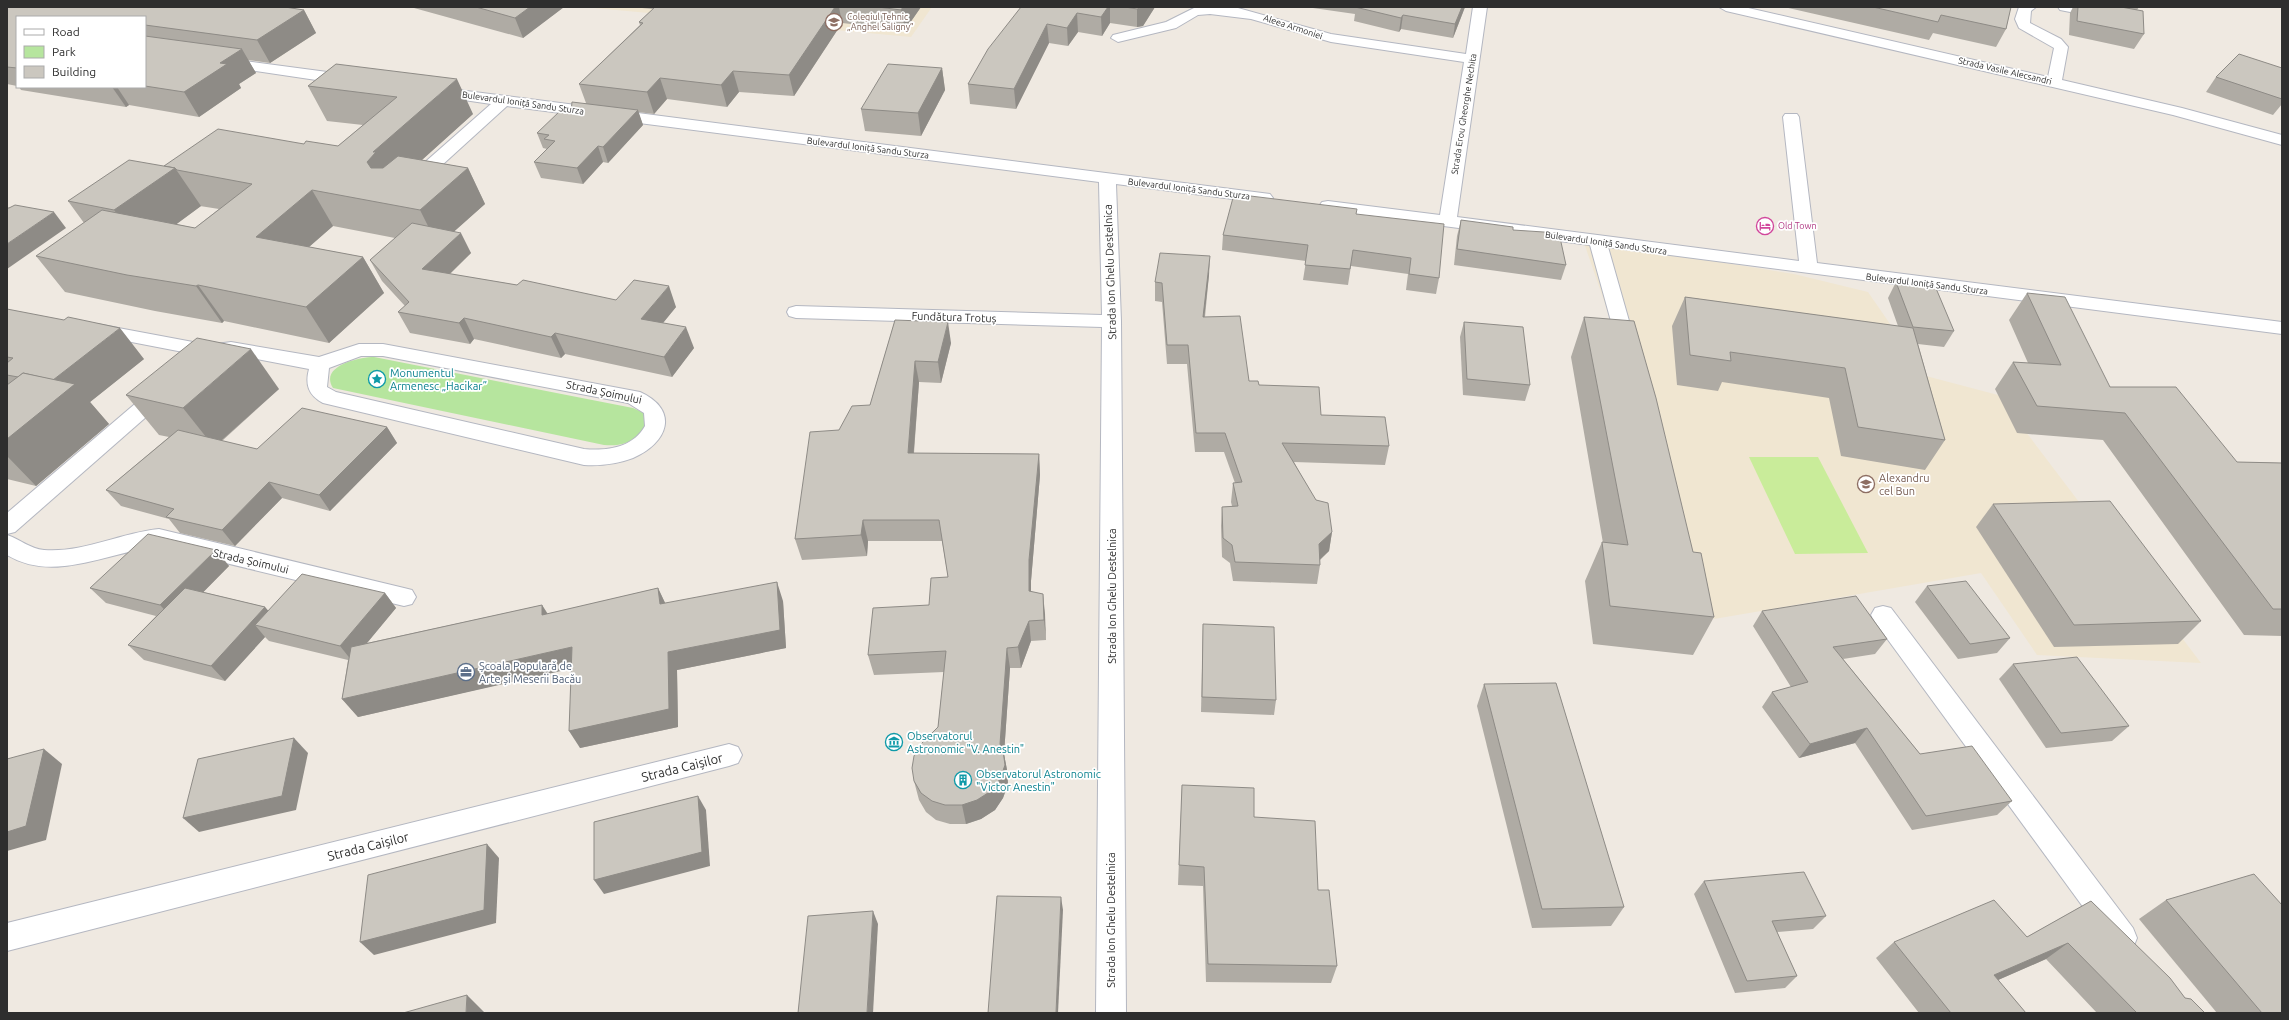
<svg xmlns="http://www.w3.org/2000/svg" width="2289" height="1020" viewBox="0 0 2289 1020" font-family="Ubuntu,sans-serif">
  <style>
    .education { fill: #f0e6d1 }
    .green { fill: #b6e59e }
    .pitch { fill: #c9ec9a }
    .lines { fill: none; stroke-linecap: round; stroke-linejoin: round }
    .minor-casing { stroke: #b4b7c1; stroke-width: 2 }
    .minor { fill: #fff; fill-rule: evenodd }
    .wall { fill: #afaba4; fill-rule: evenodd }
    .shaded-wall { fill: #8e8b86 }
    .building { fill: #cbc7bf; stroke: #8e8b86 }
    .labels { text-anchor: middle; stroke-width: 3.5; stroke-linejoin: round; paint-order: stroke }
    .far-education-label { font-size: 9px; fill: #785e54; stroke: #fff; text-anchor: start }
    .far-street-label { font-size: 9px; fill: #2e2e2e; stroke: #fff }
    .far-hotel-label { font-size: 9px; fill: #b23c85; stroke: #fff; text-anchor: start }
    .street-label { font-size: 11px; fill: #2e2e2e; stroke: #fff }
    .culture-label { font-size: 11px; fill: #0d838f; stroke: #fff; text-anchor: start }
    .education-label { font-size: 11px; fill: #785e54; stroke: #fff; text-anchor: start }
    .service-label { font-size: 11px; fill: #4e5e75; stroke: #fff; text-anchor: start }
    .near-street-label { font-size: 13px; fill: #2e2e2e; stroke: #fff }
  </style>
  <rect width="100%" height="100%" fill="#efe9e1"/>
  <g class="education">
    <polygon points="583,7 932,7 911,37"/>
    <polygon points="1583,240 1794,274 1868,292 1926,376 1998,395 2201,663 2037,655 1981,573 1714,619"/>
  </g>
  <path class="green" d="M374,357L633,408L646,414L648,426C633,440 627,447 604,445L333,388C319,366 359,357 374,357Z"/>
  <polygon class="pitch" points="1749,457 1818,457 1868,553 1795,554"/>
  <g class="lines">
    <g class="minor-casing">
      <g id="minor">
        <polygon points="1196,7 1238,8 1331,34 1466,54 1473,7 1487,7 1457,217 1799,261 1783,117 1785,114 1797,114 1799,117 1817,263 2282,322 2282,334 1608,247 1637,349 1634,354 1627,355 1620,354 1590,245 1328,211 1322,210 1319,206 1322,202 1328,201 1440,215 1464,62 1331,42 1251,19 1210,14 1198,15 1176,28 1118,42 1111,38 1113,35 1166,22"/>
        <polygon points="1719,7 1744,7 2048,77 2054,48 2019,28 2015,19 2019,7 2036,7 2031,11 2030,23 2061,39 2068,47 2062,80 2182,108 2282,135 2282,145 2173,115 1726,11"/>
        <polygon points="2058,7 2087,7 2106,11 2108,14 2101,18 2060,10"/>
        <polygon points="221,58 350,75 355,77 358,80 355,83 350,85 216,65 214,62"/>
        <polygon points="435,87 1270,194 1273,198 1270,202 1264,203 1116,184 1121,321 1126,1013 1096,1013 1102,327 796,318 789,316 787,312 789,308 796,306 1102,315 1099,182 507,106 419,186 407,186 405,182 407,178 491,104 430,95 427,92 430,89"/>
        <path d="M97,324L209,345L231,342L319,357L359,344H383L640,392C680,410 668,443 633,458C617,464 601,466 584,465L323,403C308,395 305,384 309,369L231,354L209,357L90,334L87,330L90,326ZM361,356H383L628,403L644,413L645,426C633,448 606,451 584,449L336,392L327,387L329,368Z"/>
        <polygon points="163,384 170,386 173,391 170,396 15,532 7,534 7,513 156,386"/>
        <path d="M159,529L404,588L412,590L416,597L412,604L404,606L159,547C108,551 55,584 7,555V535C20,539 30,549 44,550C83,553 120,533 159,529Z"/>
        <polygon points="1883,606 1891,608 2133,928 2137,938 2133,948 2123,952 2113,948 1875,622 1871,615 1875,608"/>
        <polygon points="729,744 738,747 742,755 738,763 729,766 7,951 7,923"/>
      </g>
    </g>
    <use href="#minor" class="minor"/>
  </g>
  <g class="wall">
    <polygon points="7,7 297,7 295,9 304,10 316,33 270,63 248,60 256,73 239,84 241,88 199,117 129,105 126,107 21,90 19,87 145,87 145,17 17,17 17,86 7,84"/>
    <polygon points="414,7 564,7 523,38 414,8"/>
    <polygon points="631,7 921,7 905,30 842,23 794,96 739,92 727,107 667,99 654,114 638,112 643,125 608,163 603,162 583,184 541,178 534,162 547,149 543,148 537,133 571,112 586,103 579,84 640,25 639,22 653,9"/>
    <polygon points="1021,7 1155,7 1143,26 1137,27 1110,23 1102,36 1078,32 1068,46 1049,43 1016,109 970,104 968,84"/>
    <polygon points="1306,7 1465,7 1453,38 1401,29 1399,32 1354,21 1355,14"/>
    <polygon points="1784,7 2011,7 2006,29 1996,47 1933,33 1929,40"/>
    <polygon points="2073,7 2139,7 2137,10 2144,34 2134,49 2069,35 2070,13"/>
    <path d="M336,64L473,114L422,160L468,168L485,204L454,231L471,253L450,274L517,285L616,300L676,307L663,323L694,348L672,377L565,354L561,358L474,339L470,344L410,333L398,312L405,306L382,281L370,260L395,238L333,226L309,247L363,257L384,293L329,343L224,321L222,323L155,311L65,292L36,256L84,223L68,201L164,166L304,144L338,146L363,125L327,121L308,86ZM200,206L219,209L195,228L176,224L201,206Z"/>
    <polygon points="942,68 945,90 921,136 865,131 861,109"/>
    <polygon points="2282,68 2282,104 2273,115 2206,92 2216,77"/>
    <polygon points="1356,214 1439,278 1436,294 1406,290 1408,274 1351,266 1348,285 1303,280 1306,261 1222,250 1223,235"/>
    <polygon points="1461,220 1513,230 1566,265 1561,280 1454,265 1457,236"/>
    <polygon points="1209,275 1205,317 1249,381 1321,415 1389,446 1385,465 1294,462 1332,532 1329,551 1320,560 1320,565 1317,584 1233,581 1230,563 1222,557 1221,526 1222,507 1232,506 1231,502 1233,483 1235,483 1224,452 1195,452 1187,364 1167,364 1162,302 1155,301 1155,282"/>
    <polygon points="1896,282 1954,331 1944,347 1918,344 1945,440 1925,470 1841,456 1829,398 1722,382 1718,391 1677,385 1672,326 1685,297 1898,326 1888,298"/>
    <polygon points="2027,293 2110,387 2237,462 2282,463 2282,636 2244,635 2103,440 2017,433 1995,389 2013,362 2028,363 2009,320"/>
    <polygon points="7,309 144,359 90,402 109,424 36,486 7,479"/>
    <polygon points="1584,317 1693,552 1714,617 1693,655 1593,644 1585,581 1602,542 1603,543 1571,357"/>
    <polygon points="895,320 951,343 941,383 919,382 914,453 1039,454 1040,475 1031,581 1031,592 1043,594 1046,640 1031,641 1021,668 1010,668 1004,754 1007,770 1008,784 1003,798 995,810 981,819 966,824 950,824 936,820 926,812 919,800 914,781 938,727 944,672 874,675 868,655 929,605 948,577 942,541 868,541 867,556 802,560 795,539 839,430 870,405"/>
    <polygon points="1464,322 1530,385 1525,401 1463,395 1460,337"/>
    <polygon points="279,389 222,441 257,449 387,427 397,443 330,511 282,498 235,546 180,533 169,519 121,506 106,490 169,437 159,435 126,395"/>
    <polygon points="1993,504 2201,621 2178,644 2054,647 1976,527"/>
    <polygon points="216,550 229,566 203,592 265,607 268,611 385,593 396,608 367,643 542,605 548,614 658,588 665,603 783,601 786,648 677,670 678,727 580,748 571,668 358,717 342,699 348,660 269,641 265,637 225,681 144,660 128,645 156,616 106,603 90,588"/>
    <polygon points="1927,586 2010,638 1997,653 1958,659 1915,602"/>
    <polygon points="1762,611 1887,639 1875,654 1843,659 1920,754 2012,801 1997,815 1912,830 1855,743 1799,758 1762,707 1772,692 1791,687 1753,626"/>
    <polygon points="1203,624 1276,700 1274,715 1201,712"/>
    <polygon points="2013,664 2129,726 2112,741 2046,748 1999,679"/>
    <polygon points="1484,684 1624,907 1611,926 1532,928 1477,706"/>
    <polygon points="1182,785 1254,817 1318,890 1337,966 1331,983 1206,982 1203,886 1178,885"/>
    <polygon points="1704,881 1826,916 1813,929 1777,932 1797,976 1785,988 1735,993 1694,894"/>
    <polygon points="2166,900 2282,1013 2217,1013 2139,919"/>
    <polygon points="2091,901 2185,998 2205,1013 2097,1013 2046,959 1998,980 2026,1013 1919,1013 1876,958 1894,942 2027,937"/>
  </g>
  <g class="shaded-wall">
    <polygon points="259,7 297,7 269,26"/>
    <polygon points="530,7 564,7 523,38 515,18"/>
    <polygon points="835,7 839,7 842,23 794,96 789,75"/>
    <polygon points="903,7 921,7 905,30 901,10"/>
    <polygon points="1108,7 1110,7 1110,23 1102,36 1101,17"/>
    <polygon points="1143,7 1155,7 1143,26 1137,27 1137,9"/>
    <polygon points="1462,7 1465,7 1453,38 1455,24"/>
    <polygon points="304,10 316,33 270,63 257,40"/>
    <polygon points="1077,13 1078,32 1068,46 1067,28"/>
    <polygon points="1403,15 1401,29 1399,32 1401,18"/>
    <polygon points="1047,24 1049,43 1016,109 1014,89"/>
    <polygon points="242,49 256,73 239,84 241,88 199,117 184,92 220,63"/>
    <polygon points="942,68 945,90 921,136 918,113"/>
    <polygon points="733,71 739,92 727,107 721,85"/>
    <polygon points="660,78 667,99 654,114 647,92"/>
    <polygon points="457,79 473,114 394,185 386,198 367,162 373,152"/>
    <polygon points="112,87 117,87 129,105 126,107"/>
    <polygon points="638,110 643,125 608,163 603,147"/>
    <polygon points="598,146 603,162 583,184 577,168"/>
    <polygon points="175,168 201,206 143,249 114,210"/>
    <polygon points="468,168 485,204 438,246 420,210"/>
    <polygon points="312,190 333,226 279,273 256,237"/>
    <polygon points="54,212 66,228 7,269 7,244"/>
    <polygon points="461,233 471,253 433,290 422,269"/>
    <polygon points="1210,256 1209,275 1202,336 1203,317"/>
    <polygon points="363,257 384,293 329,343 306,307"/>
    <polygon points="198,285 224,321 222,323 196,286"/>
    <polygon points="669,286 676,307 649,340 641,319"/>
    <polygon points="464,318 474,339 470,344 459,323"/>
    <polygon points="948,322 951,343 941,383 938,362"/>
    <polygon points="686,327 694,348 672,377 664,357"/>
    <polygon points="120,328 144,359 90,402 109,424 36,486 7,456 7,439 48,384"/>
    <polygon points="555,333 565,354 561,358 551,337"/>
    <polygon points="251,349 279,389 214,447 183,408"/>
    <polygon points="915,361 919,382 912,474 908,453"/>
    <polygon points="387,427 397,443 330,511 319,495"/>
    <polygon points="1039,454 1040,475 1031,581 1031,612 1029,591 1029,560"/>
    <polygon points="269,482 282,498 235,546 222,530"/>
    <polygon points="863,520 868,541 867,556 861,535"/>
    <polygon points="1332,532 1329,551 1316,563 1319,544"/>
    <polygon points="216,550 229,566 175,621 160,605"/>
    <polygon points="777,582 783,601 786,648 677,670 678,727 580,748 569,731 668,652"/>
    <polygon points="658,588 667,607 660,604"/>
    <polygon points="385,593 396,608 352,661 340,646"/>
    <polygon points="1043,594 1045,614 1046,640 1044,620"/>
    <polygon points="542,605 553,623 542,615"/>
    <polygon points="265,607 278,622 255,625 265,637 225,681 211,666"/>
    <polygon points="1029,621 1031,641 1021,668 1018,647"/>
    <polygon points="572,647 583,666 358,717 342,699"/>
    <polygon points="1007,648 1010,668 1004,754 1007,770 1008,784 1003,798 995,810 981,819 966,824 962,805 1000,744"/>
    <polygon points="1867,728 1855,743 1799,758 1810,744"/>
    <polygon points="294,738 308,753 296,810 199,832 183,818"/>
    <polygon points="44,749 62,764 46,840 7,851 7,832"/>
    <polygon points="698,796 706,810 710,866 604,894 594,880"/>
    <polygon points="487,844 499,858 496,923 374,955 360,942"/>
    <polygon points="1061,897 1063,910 1058,1013 1056,1013"/>
    <polygon points="873,911 878,924 873,1013 867,1013"/>
    <polygon points="2068,943 2046,959 1973,991 1994,975"/>
    <polygon points="467,995 485,1013 466,1013"/>
  </g>
  <g class="building">
    <polygon points="7,7 285,7 304,10 257,40 145,25 145,17 17,17 17,68 7,67 7,64 8,63 7,63"/>
    <polygon points="476,7 530,7 515,18"/>
    <polygon points="655,7 835,7 789,75 733,71 721,85 660,78 647,92 579,84 643,23 639,22"/>
    <polygon points="878,7 903,7 901,10"/>
    <polygon points="1021,7 1108,7 1101,17 1077,13 1067,28 1047,24 1014,89 968,84 988,49"/>
    <polygon points="1125,7 1143,7 1137,9"/>
    <polygon points="1355,7 1462,7 1455,24 1403,15 1401,18"/>
    <polygon points="1873,7 2011,7 2006,29 1941,15 1938,22"/>
    <polygon points="2078,7 2121,7 2143,11 2144,34 2077,21"/>
    <polygon points="145,36 242,49 220,63 227,64 184,92 145,86"/>
    <polygon points="2239,54 2282,68 2282,99 2216,77"/>
    <polygon points="336,64 457,79 373,152 376,152 367,162 371,168 383,168 398,156 468,168 420,210 312,190 256,237 363,257 306,307 198,285 196,286 127,275 36,256 102,210 195,228 252,184 177,170 175,168 164,166 218,129 304,144 306,141 338,146 397,97 308,86"/>
    <polygon points="888,64 942,68 918,113 861,109"/>
    <polygon points="572,102 638,110 603,147 598,146 577,168 534,162 555,141 544,139 549,135 537,133 560,111 571,112"/>
    <polygon points="129,160 175,168 114,210 68,201"/>
    <polygon points="1234,194 1357,209 1356,214 1444,224 1439,278 1409,274 1411,258 1353,250 1350,269 1305,265 1308,245 1223,235"/>
    <polygon points="15,205 54,212 7,244 7,208 9,208"/>
    <polygon points="1461,220 1513,227 1513,230 1559,233 1566,265 1457,249"/>
    <polygon points="412,223 461,233 422,269 517,285 523,280 616,300 634,280 669,286 641,319 686,327 664,357 555,333 551,337 464,318 459,323 398,312 409,302 370,260"/>
    <polygon points="1160,253 1210,256 1203,317 1240,316 1249,381 1258,381 1259,385 1319,387 1321,415 1385,417 1389,446 1282,443 1316,500 1328,503 1332,532 1319,544 1320,565 1235,562 1232,545 1223,538 1222,507 1238,506 1233,483 1242,482 1225,433 1196,433 1188,345 1167,345 1162,283 1155,282"/>
    <polygon points="1896,282 1935,286 1954,331 1913,327"/>
    <polygon points="2027,293 2065,297 2110,387 2176,387 2237,462 2282,463 2282,609 2273,609 2125,413 2037,406 2013,362 2061,365"/>
    <polygon points="1685,297 1913,328 1945,440 1858,427 1845,368 1730,352 1731,361 1690,355"/>
    <polygon points="7,309 64,320 68,317 120,328 53,380 23,373 18,377 7,375 7,363 13,358 7,357"/>
    <polygon points="1584,317 1634,321 1656,398 1693,552 1701,553 1714,617 1610,606 1602,542 1628,545"/>
    <polygon points="895,320 948,322 938,362 915,361 908,453 1039,454 1029,560 1029,591 1043,594 1044,620 1029,621 1018,647 1007,648 1000,744 1003,751 1005,765 1000,779 991,791 977,800 962,805 945,805 932,801 921,793 914,781 912,768 914,756 921,744 938,727 946,651 868,655 873,608 929,605 931,578 948,577 939,520 863,520 861,535 795,539 810,432 839,430 852,406 870,405"/>
    <polygon points="1464,322 1523,327 1530,385 1467,379"/>
    <polygon points="197,338 251,349 183,408 126,395"/>
    <polygon points="23,373 75,384 7,439 7,385"/>
    <polygon points="302,408 387,427 319,495 269,482 222,530 166,517 174,509 106,490 178,430 257,449"/>
    <polygon points="2110,501 2201,621 2074,625 1993,504"/>
    <polygon points="148,534 216,550 160,605 90,588"/>
    <polygon points="302,574 385,593 340,646 255,625"/>
    <polygon points="1966,581 2010,638 1970,644 1927,586"/>
    <polygon points="777,582 780,630 668,652 669,709 569,731 572,647 342,699 351,647 542,605 542,615 658,588 660,604"/>
    <polygon points="185,588 265,607 211,666 128,645"/>
    <polygon points="1856,596 1887,639 1833,647 1920,754 1972,746 2012,801 1926,816 1867,728 1810,744 1772,692 1808,682 1762,611"/>
    <polygon points="1203,624 1274,627 1276,700 1202,697"/>
    <polygon points="2077,657 2129,726 2061,733 2013,664"/>
    <polygon points="1556,683 1624,907 1542,909 1484,684"/>
    <polygon points="294,738 282,796 183,818 198,759"/>
    <polygon points="44,749 26,826 7,832 7,759"/>
    <polygon points="1182,785 1254,788 1254,817 1315,821 1318,890 1329,890 1337,966 1208,964 1204,867 1179,865"/>
    <polygon points="698,796 702,852 594,880 594,822"/>
    <polygon points="487,844 484,910 360,942 368,875"/>
    <polygon points="1804,872 1826,916 1772,921 1797,976 1747,981 1704,881"/>
    <polygon points="2254,874 2282,905 2282,1013 2262,1013 2166,900"/>
    <polygon points="997,896 1061,897 1056,1013 988,1013"/>
    <polygon points="1994,900 2027,937 2091,901 2170,978 2185,998 2191,999 2205,1013 2137,1013 2068,943 1994,975 2026,1013 1951,1013 1894,942"/>
    <polygon points="873,911 867,1013 798,1013 808,916"/>
    <polygon points="467,995 466,1013 403,1013"/>
  </g>
  <defs>
    <g id="school-ring" transform="scale(0.9)"><circle r="9.5" fill="#fff" stroke="#8d6e63" stroke-width="1.5"/><path d="M0-5L7-2L0 1L-7-2ZM-4 1L0 2.5L4 1V4Q0 6-4 4Z" fill="#8d6e63"/></g>
    <g id="hotel-ring" transform="scale(0.9)"><circle r="9.5" fill="#fff" stroke="#d1479c" stroke-width="1.5"/><path d="M-6-4.5h1.5V1H6V5H4.5V3h-9V5H-6ZM-4 0a1.8 1.8 0 1 1 3.6 0ZM.5 0V-2.5h3Q6-2.5 6 0Z" fill="#d1479c"/></g>
    <g id="sight-ring" transform="scale(0.9)"><circle r="9.5" fill="#fff" stroke="#0f9aa8" stroke-width="1.5"/><path d="M0-6L1.8-2.2L6-1.7L2.9 1.2L3.7 5.4L0 3.3L-3.7 5.4L-2.9 1.2L-6-1.7L-1.8-2.2Z" fill="#0f9aa8"/></g>
    <g id="office-ring" transform="scale(0.9)"><circle r="9.5" fill="#fff" stroke="#5c6f8a" stroke-width="1.5"/><path d="M-6-3h4V-5.5h4V-3h4V5H-6ZM-1-4.5V-3h2v-1.5ZM-6 0V1H6V0Z" fill="#5c6f8a"/></g>
    <g id="museum-ring" transform="scale(0.9)"><circle r="9.5" fill="#fff" stroke="#0f9aa8" stroke-width="1.5"/><path d="M0-6L6-3V-2H-6V-3ZM-5-1h2V3h-2ZM-1-1h2V3h-2ZM3-1h2V3H3ZM-6 4H6V6H-6Z" fill="#0f9aa8"/></g>
    <g id="building-ring" transform="scale(0.9)"><circle r="9.5" fill="#fff" stroke="#0f9aa8" stroke-width="1.5"/><path d="M-4-6H4V6H1V3H-1V6H-4ZM-2.5-4.3h1.7v1.8h-1.7ZM.8-4.3h1.7v1.8H.8ZM-2.5-1h1.7V.8h-1.7ZM.8-1h1.7V.8H.8Z" fill="#0f9aa8"/></g>
  </defs>
  <g fill-rule="evenodd">
    <use href="#school-ring" x="834" y="22"/>
    <use href="#hotel-ring" x="1765" y="226"/>
    <use href="#sight-ring" x="377" y="379"/>
    <use href="#school-ring" x="1866" y="484"/>
    <use href="#office-ring" x="466" y="672"/>
    <use href="#museum-ring" x="894" y="742"/>
    <use href="#building-ring" x="963" y="780"/>
  </g>
  <g class="labels">
    <g class="far-education-label">
      <text x="847" y="20">Colegiul Tehnic<tspan x="847" dy="10">„Anghel Saligny”</tspan></text>
    </g>
    <g class="far-street-label">
      <text transform="translate(1293 27) rotate(18)" y="3">Aleea Armoniei</text>
      <text transform="translate(2005 71) rotate(13)" y="3">Strada Vasile Alecsandri</text>
      <text transform="translate(523 103) rotate(8)" y="3">Bulevardul Ioniță Sandu Sturza</text>
      <text transform="translate(1464 114) rotate(-81)" y="3">Strada Erou Gheorghe Nechita</text>
      <text transform="translate(868 148) rotate(7)" y="3">Bulevardul Ioniță Sandu Sturza</text>
      <text transform="translate(1189 189) rotate(7)" y="3">Bulevardul Ioniță Sandu Sturza</text>
      <text transform="translate(1606 243) rotate(8)" y="3">Bulevardul Ioniță Sandu Sturza</text>
      <text transform="translate(1927 284) rotate(7)" y="3">Bulevardul Ioniță Sandu Sturza</text>
    </g>
    <g class="far-hotel-label">
      <text x="1778" y="229">Old Town</text>
    </g>
    <g class="street-label">
      <text transform="translate(1110 272) rotate(-92)" y="4">Strada Ion Ghelu Destelnica</text>
      <text transform="translate(954 317) rotate(2)" y="4">Fundătura Trotuș</text>
      <text transform="translate(604 392) rotate(12)" y="4">Strada Șoimului</text>
      <text transform="translate(251 561) rotate(13)" y="4">Strada Șoimului</text>
      <text transform="translate(1112 596) rotate(-90)" y="4">Strada Ion Ghelu Destelnica</text>
      <text transform="translate(1111 920) rotate(-90)" y="4">Strada Ion Ghelu Destelnica</text>
    </g>
    <g class="culture-label">
      <text x="390" y="377">Monumentul<tspan x="390" dy="13">Armenesc „Hacikar”</tspan></text>
      <text x="907" y="740">Observatorul<tspan x="907" dy="13">Astronomic "V. Anestin"</tspan></text>
      <text x="976" y="778">Observatorul Astronomic<tspan x="976" dy="13">"Victor Anestin"</tspan></text>
    </g>
    <g class="education-label">
      <text x="1879" y="482">Alexandru<tspan x="1879" dy="13">cel Bun</tspan></text>
    </g>
    <g class="service-label">
      <text x="479" y="670">Școala Populară de<tspan x="479" dy="13">Arte și Meserii Bacău</tspan></text>
    </g>
    <g class="near-street-label">
      <text transform="translate(682 767) rotate(-14)" y="5">Strada Caișilor</text>
      <text transform="translate(368 846) rotate(-14)" y="5">Strada Caișilor</text>
    </g>
  </g>
  <rect width="2289" height="1020" fill="none" stroke="#2e2e2e" stroke-width="16"/>
  <rect x="16" y="16" width="130" height="72" fill="#ffffff" stroke="#ababab"/>
  <rect x="24" y="29" width="20" height="6" fill="#ffffff" stroke="#ababab"/>
  <text x="52" y="36" font-size="12" fill="#2e2e2e">Road</text>
  <rect x="24" y="46" width="20" height="12" fill="#b6e59e" stroke="#ababab"/>
  <text x="52" y="56" font-size="12" fill="#2e2e2e">Park</text>
  <rect x="24" y="66" width="20" height="12" fill="#cbc7bf" stroke="#ababab"/>
  <text x="52" y="76" font-size="12" fill="#2e2e2e">Building</text>
</svg>
